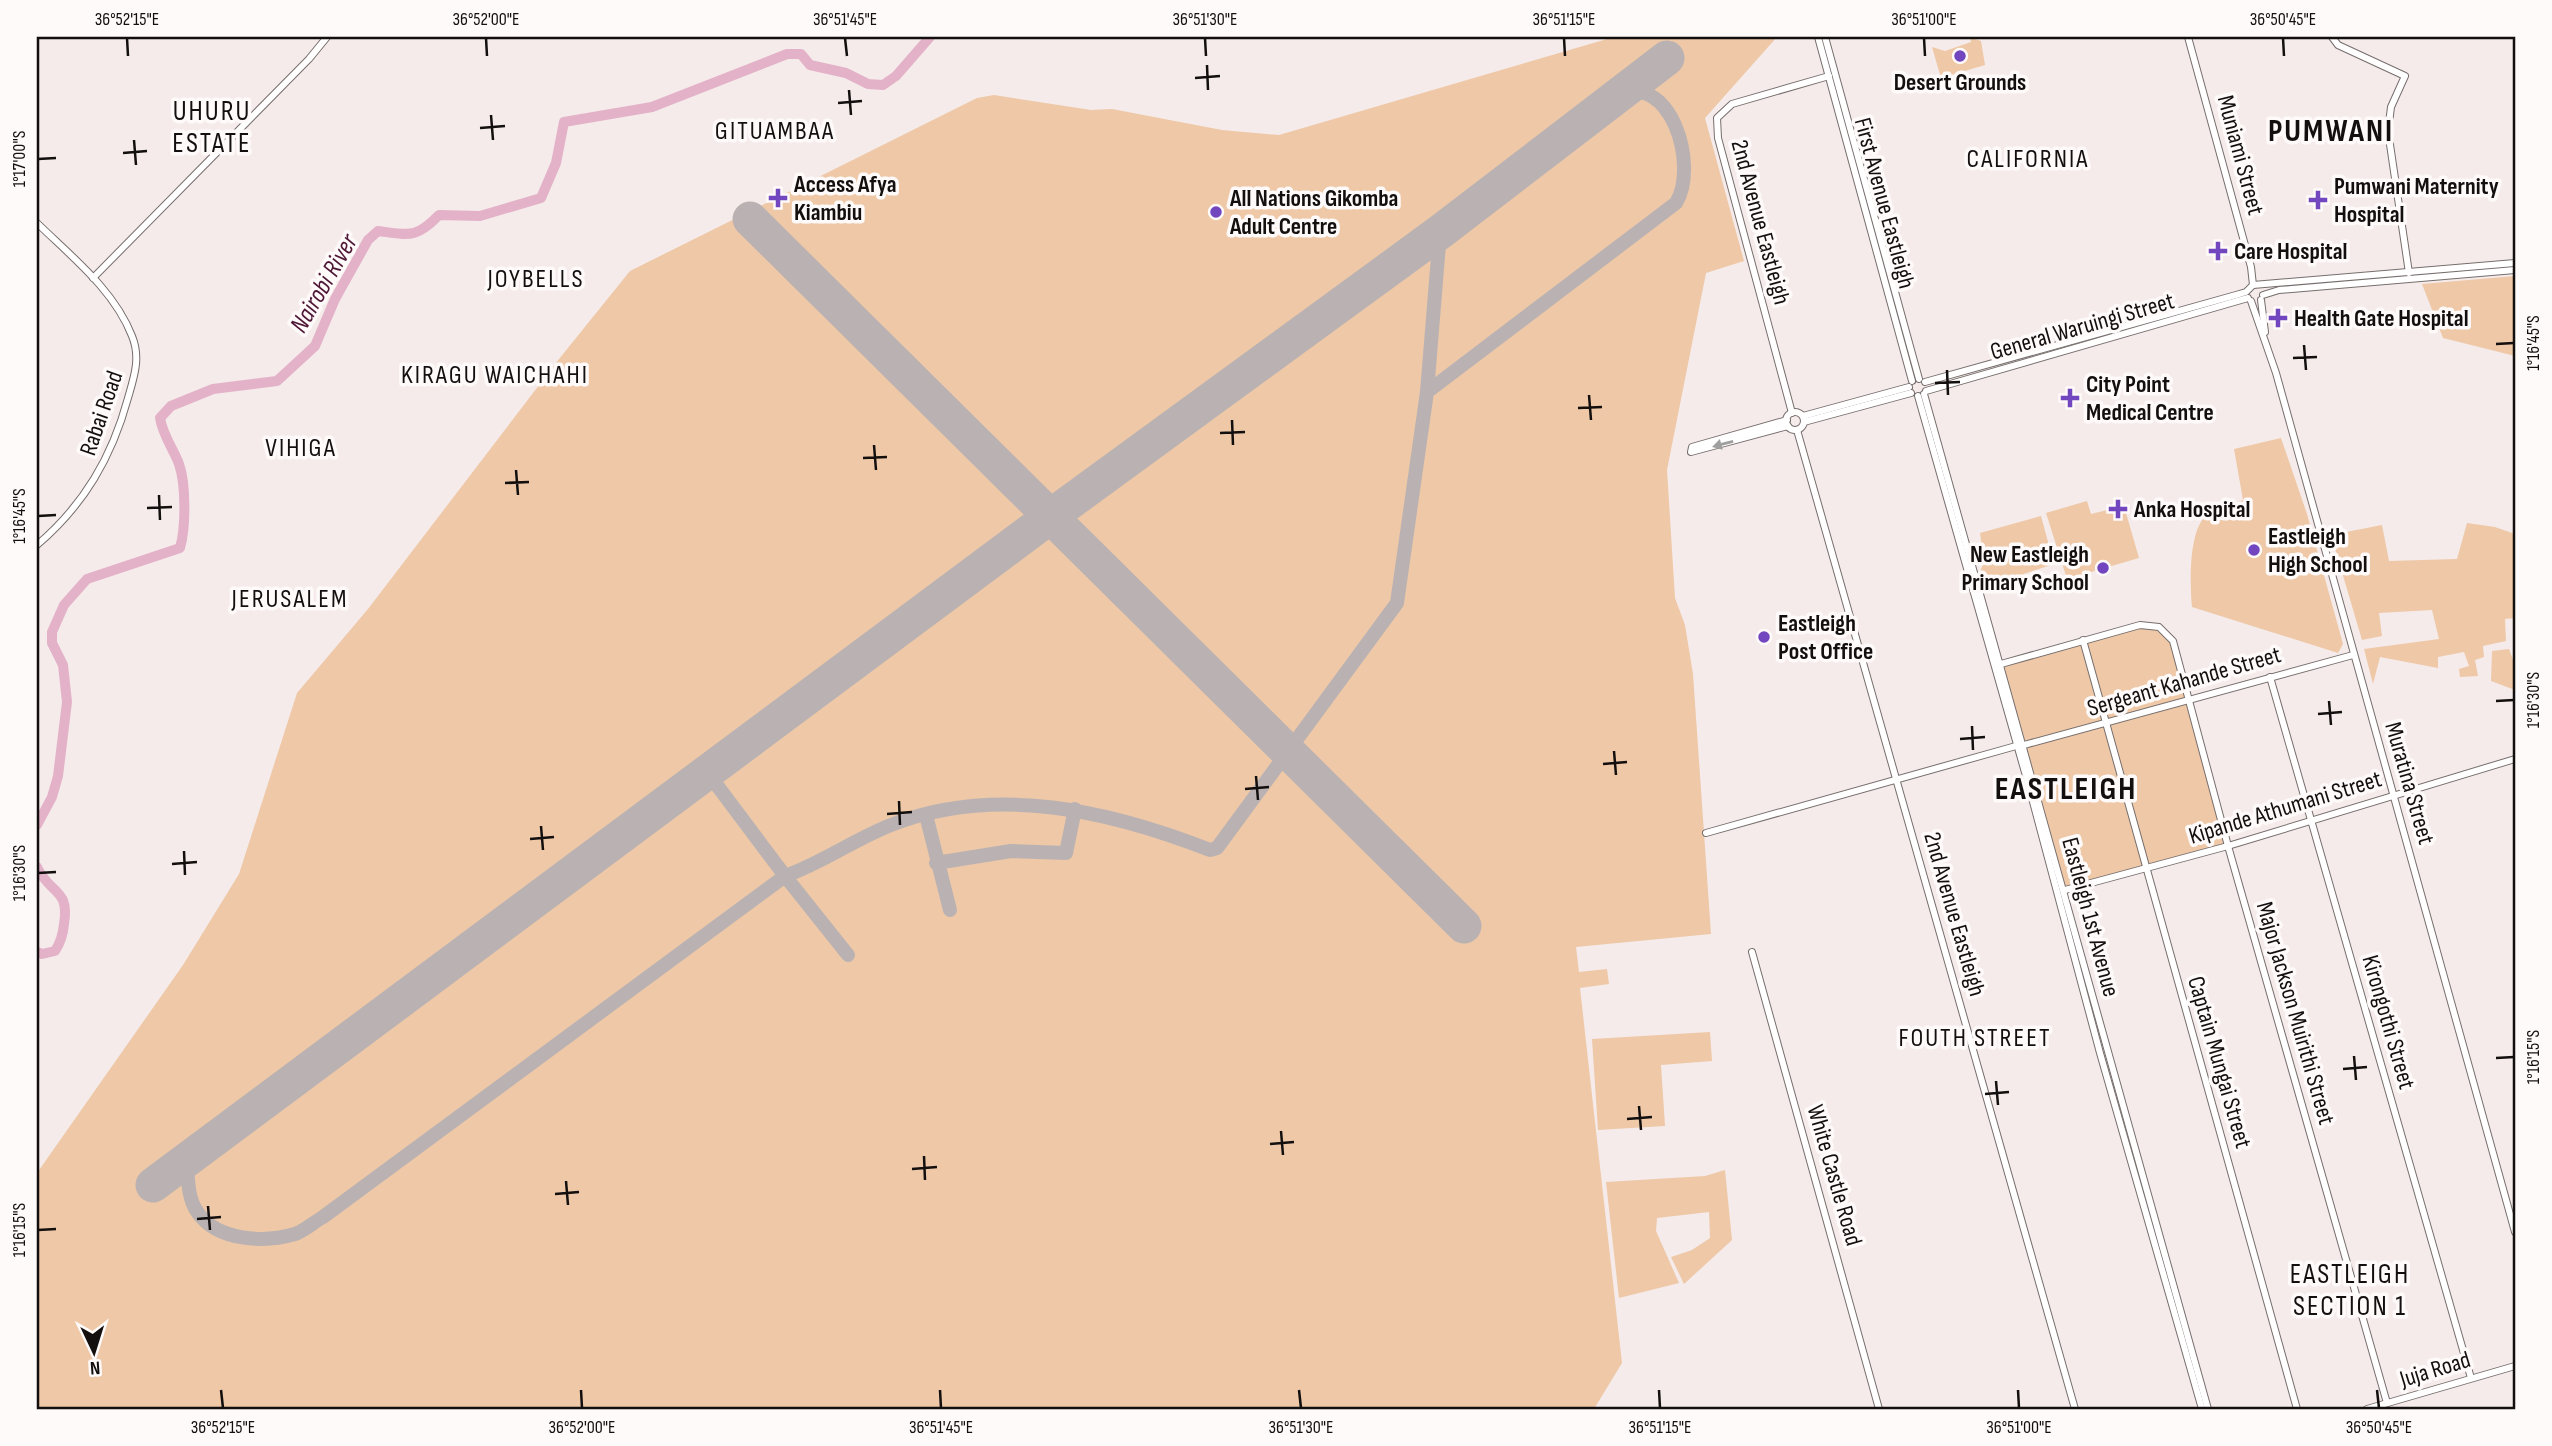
<svg xmlns="http://www.w3.org/2000/svg" width="2552" height="1446" viewBox="0 0 2552 1446" font-family="'Sofia Sans Condensed',sans-serif">
  <style>
    .green { fill: #eec8a7 }
    .lines { fill: none; stroke-linecap: round; stroke-linejoin: round }
    .river { stroke: #e3b2c8; stroke-width: 10 }
    .taxiway { stroke: #bab2b2; stroke-width: 14 }
    .runway { stroke: #bab2b2; stroke-width: 35 }
    .secondary-casing { stroke: #766e6d; stroke-width: 8 }
    .secondary { stroke: #fff; stroke-width: 6 }
    .oneway { fill: #a09f9f }
    .ticks { fill: none; stroke: #120f0e; stroke-width: 2.5 }
    .poi-dot { fill: #7246bf; stroke: #fefaf9; stroke-width: 2.5 }
    .labels { text-anchor: middle; stroke-width: 7; stroke-linejoin: round; paint-order: stroke }
    .poi-label { font-size: 24px; font-weight: bold; fill: #120f0e; stroke: #fefaf9; text-anchor: start }
    .street-label { font-size: 24px; fill: #120f0e; stroke: #fefaf9 }
    .neighbourhood-label { font-size: 26px; letter-spacing: 2px; fill: #120f0e; stroke: #fefaf9 }
    .water-label { font-size: 26px; font-style: italic; fill: #4f1736; stroke: #fefaf9 }
    .quarter-label { font-size: 28px; letter-spacing: 2px; fill: #120f0e; stroke: #fefaf9 }
    .district-label { font-size: 32px; font-weight: bold; letter-spacing: 2px; fill: #120f0e; stroke: #fefaf9 }
    .neatline { fill: none; stroke: #120f0e; stroke-width: 2.5 }
    .ticks-label { font-size: 18px; text-anchor: middle; fill: #120f0e }
  </style>
  <rect width="100%" height="100%" fill="#f5ebea"/>
  <g class="green">
    <polygon points="1614,37 1777,37 1705,118 1744,261 1706,273 1667,470 1675,598 1685,625 1693,674 1711,934 1576,947 1579,972 1607,969 1609,984 1580,988 1622,1363 1594,1409 37,1409 37,1173 183,965 239,874 297,693 368,609 559,359 630,271 977,98 994,95 1091,110 1112,109 1222,130 1279,135"/>
    <polygon points="1970,37 1981,41 1985,65 1941,78 1932,47 1945,51 1971,42"/>
    <polygon points="2515,276 2515,356 2443,338 2422,284"/>
    <path d="M2281,438L2307,514L2340,633L2343,644L2338,653L2192,607C2190,586 2188,529 2207,515C2216,508 2232,505 2243,500L2234,449Z"/>
    <polygon points="2087,501 2091,514 2124,506 2139,558 2067,579 2046,513"/>
    <polygon points="2041,516 2054,564 1984,587 1979,574 1984,562 1980,533"/>
    <polygon points="2467,523 2495,527 2515,534 2515,618 2505,619 2506,641 2483,646 2484,657 2475,660 2478,676 2460,677 2459,669 2469,666 2464,652 2438,657 2438,668 2380,657 2373,684 2364,649 2439,639 2432,610 2379,613 2382,636 2362,640 2331,535 2382,525 2389,561 2457,559"/>
    <polygon points="2149,624 2168,634 2228,846 2065,890 2001,664"/>
    <polygon points="2509,649 2515,665 2515,690 2491,681 2492,651"/>
    <polygon points="1710,1032 1712,1061 1661,1065 1665,1126 1598,1130 1592,1039"/>
    <polygon points="1725,1170 1732,1240 1684,1284 1671,1257 1692,1250 1710,1238 1709,1212 1657,1218 1656,1231 1679,1283 1619,1298 1606,1182 1705,1176"/>
  </g>
  <g class="lines">
    <g class="river">
      <path d="M37,825L52,797L58,776L67,702L63,665L52,643V632L64,605L87,579L180,548C186,527 186,484 179,464C173,448 163,436 160,418L171,406L213,389L277,381L315,346L335,299L368,240L378,231C409,235 416,239 439,215L480,216L541,198L556,163L564,122L652,107L787,54H801L810,65L846,73L868,84L883,85L896,76L930,37"/>
      <path d="M37,867C50,895 70,888 64,924C63,935 61,942 55,951L42,954L37,952"/>
    </g>
    <g class="taxiway">
      <path d="M1427,392L1676,203C1699,166 1671,69 1615,96"/>
      <polyline points="926,815 950,910"/>
      <polyline points="936,863 1011,851 1066,853 1075,809"/>
      <path d="M848,955L785,876C822,863 855,839 891,825C996,784 1110,811 1210,850L1217,848L1397,603L1427,392L1440,232"/>
      <path d="M187,1160C188,1177 187,1198 198,1213C218,1241 264,1243 295,1234C304,1231 314,1222 323,1217L785,876L707,772"/>
    </g>
    <g class="runway">
      <polyline points="750,219 1464,926"/>
      <polyline points="153,1185 1051,516 1440,232 1667,58"/>
    </g>
    <g class="secondary-casing">
      <g id="secondary">
        <polyline points="1818,37 1912,381"/>
        <polyline points="1825,37 1919,379"/>
        <polyline points="2188,37 2251,267 2253,285"/>
        <polyline points="2332,37 2338,45 2405,76 2391,107 2388,131 2409,273"/>
        <path d="M37,223C72,257 114,290 132,336C141,358 134,377 128,398C112,457 84,505 37,545"/>
        <polyline points="93,278 309,59 327,37"/>
        <polyline points="2263,295 2279,290 2515,270"/>
        <polyline points="2261,300 2265,332"/>
        <polyline points="2251,301 2276,373 2515,1232"/>
        <polyline points="1925,382 2236,295 2246,292 2253,285 2515,263"/>
        <polyline points="1926,391 2248,298"/>
        <polyline points="1924,394 2208,1409"/>
        <polyline points="1918,396 2028,783 2100,1053 2202,1409"/>
        <circle cx="1795" cy="421" r="9"/>
        <polyline points="1792,413 1718,138 1717,118 1732,104 1829,76"/>
        <polyline points="1803,416 1909,387"/>
        <polyline points="1787,420 1692,447 1691,452 1788,426"/>
        <polyline points="1804,422 1911,393"/>
        <polyline points="1797,430 2075,1409"/>
        <polyline points="2083,640 2297,1409"/>
        <polyline points="2001,664 2140,625 2159,627 2173,641 2228,846 2387,1403"/>
        <polyline points="2270,677 2471,1378"/>
        <polyline points="2024,745 2353,655"/>
        <polyline points="1706,833 2016,746"/>
        <polyline points="2065,890 2228,846 2515,759"/>
        <polyline points="1752,952 1879,1409"/>
        <polyline points="2367,1409 2515,1366"/>
      </g>
    </g>
    <use href="#secondary" class="secondary"/>
  </g>
  <defs><path id="oneway-solid" d="M-6-.8H1V-3.2L6.5 0L1 3.2V.8H-6Z" transform="scale(1.75)"/></defs>
  <use class="oneway" href="#oneway-solid" transform="translate(1723 444) rotate(165)"/>
  <path class="ticks" d="M127,38L128,56M486,38L487,56M845,38L847,56M1205,38L1206,56M1564,38L1565,56M1924,38L1925,56M2283,38L2284,56M1207,65L1208,90M1195,78L1220,76M849,90L851,115M838,103L862,101M491,115L493,140M480,128L505,126M134,140L136,165M123,153L147,151M38,159L56,158M2496,344L2514,343M2304,345L2306,370M2293,358L2317,357M1947,370L1948,395M1935,383L1960,382M1589,395L1591,420M1578,408L1602,407M1232,420L1233,445M1220,433L1245,432M874,445L876,470M863,458L887,457M516,470L518,495M505,483L529,482M159,495L160,520M147,508L172,507M38,516L56,515M2329,701L2331,725M2496,701L2514,700M2318,714L2342,712M1972,726L1973,750M1960,739L1985,737M1614,751L1616,775M1603,764L1627,762M1256,776L1258,800M1245,789L1269,787M899,801L900,825M887,814L912,812M541,826L543,850M530,839L554,837M184,851L185,875M172,864L197,862M38,873L56,872M2354,1056L2356,1080M2496,1058L2514,1057M2343,1069L2367,1067M1996,1081L1998,1105M1985,1094L2009,1092M1639,1106L1641,1130M1627,1119L1652,1117M1281,1131L1283,1155M1270,1144L1294,1142M924,1156L925,1180M912,1169L937,1167M566,1181L568,1205M555,1194L579,1192M208,1206L210,1230M197,1219L221,1217M38,1230L56,1229M221,1390L223,1408M581,1390L582,1408M940,1390L941,1408M1299,1390L1301,1408M1659,1390L1660,1408M2018,1390L2019,1408M2377,1390L2379,1408"/>
  <g class="poi-dot">
    <circle cx="1960" cy="56" r="7"/>
    <path d="M774.5 187.5h7v7h7v7h-7v7h-7v-7h-7v-7h7z"/>
    <path d="M2314.5 189.5h7v7h7v7h-7v7h-7v-7h-7v-7h7z"/>
    <circle cx="1216" cy="212" r="7"/>
    <path d="M2214.5 240.5h7v7h7v7h-7v7h-7v-7h-7v-7h7z"/>
    <path d="M2274.5 307.5h7v7h7v7h-7v7h-7v-7h-7v-7h7z"/>
    <path d="M2066.5 387.5h7v7h7v7h-7v7h-7v-7h-7v-7h7z"/>
    <path d="M2114.5 498.5h7v7h7v7h-7v7h-7v-7h-7v-7h7z"/>
    <circle cx="2254" cy="550" r="7"/>
    <circle cx="2103" cy="568" r="7"/>
    <circle cx="1764" cy="637" r="7"/>
  </g>
  <g class="labels">
    <g class="poi-label">
      <text x="1960" y="90" text-anchor="middle">Desert Grounds</text>
      <text x="794" y="192">Access Afya<tspan x="794" dy="28">Kiambiu</tspan></text>
      <text x="2334" y="194">Pumwani Maternity<tspan x="2334" dy="28">Hospital</tspan></text>
      <text x="1230" y="206">All Nations Gikomba<tspan x="1230" dy="28">Adult Centre</tspan></text>
      <text x="2234" y="259">Care Hospital</text>
      <text x="2294" y="326">Health Gate Hospital</text>
      <text x="2086" y="392">City Point<tspan x="2086" dy="28">Medical Centre</tspan></text>
      <text x="2134" y="517">Anka Hospital</text>
      <text x="2268" y="544">Eastleigh<tspan x="2268" dy="28">High School</tspan></text>
      <text x="2089" y="562" text-anchor="end">New Eastleigh<tspan x="2089" dy="28">Primary School</tspan></text>
      <text x="1778" y="631">Eastleigh<tspan x="1778" dy="28">Post Office</tspan></text>
    </g>
    <g class="street-label">
      <text transform="translate(2241 155) rotate(75)" y="8">Muniami Street</text>
      <text transform="translate(1885 203) rotate(75)" y="8">First Avenue Eastleigh</text>
      <text transform="translate(1761 222) rotate(75)" y="8">2nd Avenue Eastleigh</text>
      <text transform="translate(2082 326) rotate(-16)" y="8">General Waruingi Street</text>
      <text transform="translate(101 413) rotate(-71)" y="8">Rabai Road</text>
      <text transform="translate(2184 681) rotate(-16)" y="8">Sergeant Kahande Street</text>
      <text transform="translate(2410 783) rotate(74)" y="8">Muratina Street</text>
      <text transform="translate(2285 807) rotate(-17)" y="8">Kipande Athumani Street</text>
      <text transform="translate(1955 914) rotate(74)" y="8">2nd Avenue Eastleigh</text>
      <text transform="translate(2091 917) rotate(75)" y="8">Eastleigh 1st Avenue</text>
      <text transform="translate(2296 1013) rotate(74)" y="8">Major Jackson Muirithi Street</text>
      <text transform="translate(2389 1022) rotate(74)" y="8">Kirongothi Street</text>
      <text transform="translate(2220 1062) rotate(74)" y="8">Captain Mungai Street</text>
      <text transform="translate(1835 1175) rotate(74)" y="8">White Castle Road</text>
      <text transform="translate(2435 1369) rotate(-17)" y="8">Juja Road</text>
    </g>
    <g class="neighbourhood-label">
      <text x="775" y="139">GITUAMBAA</text>
      <text x="2028" y="167">CALIFORNIA</text>
      <text x="536" y="287">JOYBELLS</text>
      <text x="495" y="383">KIRAGU WAICHAHI</text>
      <text x="301" y="456">VIHIGA</text>
      <text x="290" y="607">JERUSALEM</text>
      <text x="1975" y="1046">FOUTH STREET</text>
    </g>
    <g class="water-label">
      <text transform="translate(323 283) rotate(-60)" y="9">Nairobi River</text>
    </g>
    <g class="quarter-label">
      <text x="212" y="120">UHURU<tspan x="212" dy="32">ESTATE</tspan></text>
      <text x="2350" y="1283">EASTLEIGH<tspan x="2350" dy="32">SECTION 1</tspan></text>
    </g>
    <g class="district-label">
      <text x="2331" y="141">PUMWANI</text>
      <text x="2066" y="799">EASTLEIGH</text>
    </g>
  </g>
  <rect width="2552" height="1446" fill="none" stroke="#fefaf9" stroke-width="77"/>
  <g transform="translate(94 1352) rotate(176)" stroke="#fefaf9" stroke-width="5" paint-order="stroke">
  <path d="M0-5L12 26L0 18L-12 26Z" fill="#120f0e"/>
  <text y="-10" font-size="19" font-weight="bold" text-anchor="middle" fill="#120f0e">N</text>
  </g>
  <rect x="38" y="38" width="2476" height="1370" class="neatline"/>
  <g class="ticks-label">
    <text x="127" y="25">36°52'15"E</text>
    <text x="486" y="25">36°52'00"E</text>
    <text x="845" y="25">36°51'45"E</text>
    <text x="1205" y="25">36°51'30"E</text>
    <text x="1564" y="25">36°51'15"E</text>
    <text x="1924" y="25">36°51'00"E</text>
    <text x="2283" y="25">36°50'45"E</text>
    <text transform="translate(19 159) rotate(-90)" y="6">1°17'00"S</text>
    <text transform="translate(2533 343) rotate(-90)" y="6">1°16'45"S</text>
    <text transform="translate(19 516) rotate(-90)" y="6">1°16'45"S</text>
    <text transform="translate(2533 700) rotate(-90)" y="6">1°16'30"S</text>
    <text transform="translate(19 873) rotate(-90)" y="6">1°16'30"S</text>
    <text transform="translate(2533 1057) rotate(-90)" y="6">1°16'15"S</text>
    <text transform="translate(19 1230) rotate(-90)" y="6">1°16'15"S</text>
    <text x="223" y="1433">36°52'15"E</text>
    <text x="582" y="1433">36°52'00"E</text>
    <text x="941" y="1433">36°51'45"E</text>
    <text x="1301" y="1433">36°51'30"E</text>
    <text x="1660" y="1433">36°51'15"E</text>
    <text x="2019" y="1433">36°51'00"E</text>
    <text x="2379" y="1433">36°50'45"E</text>
  </g>
</svg>
